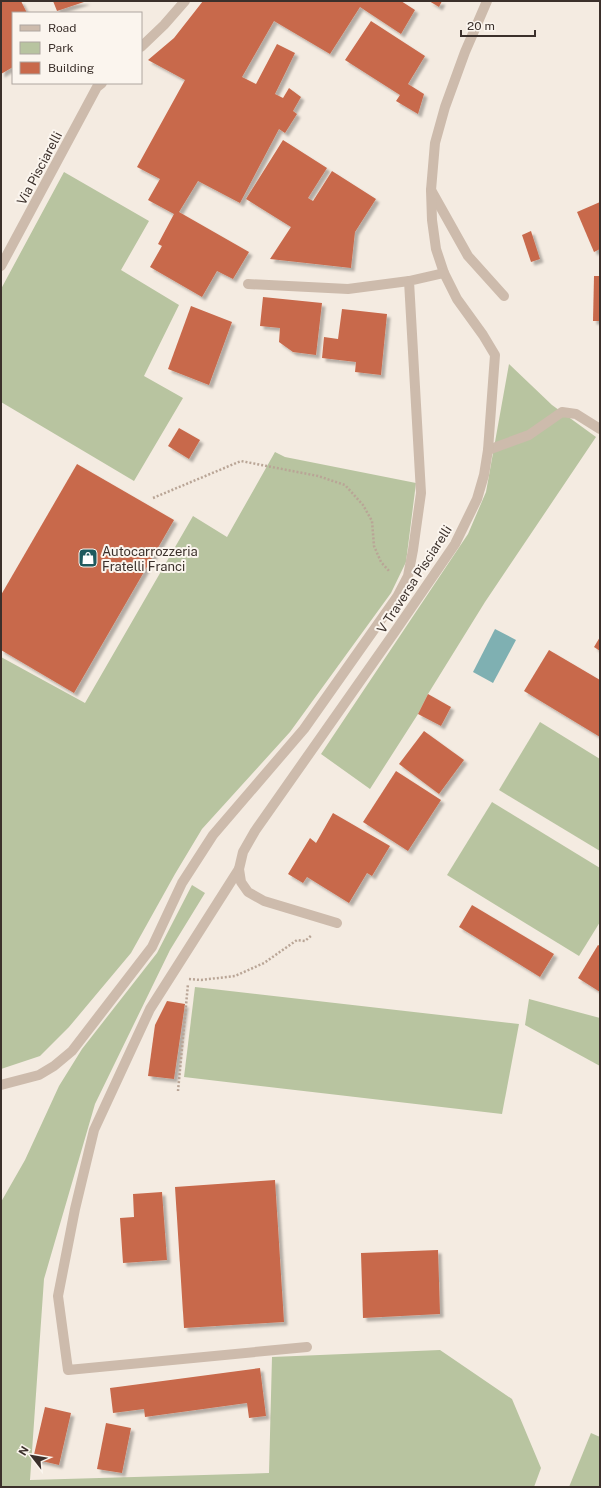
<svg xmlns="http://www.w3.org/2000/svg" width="601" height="1488" viewBox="0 0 601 1488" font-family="'Public Sans',sans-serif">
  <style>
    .green { fill: #b8c4a0 }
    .water { fill: #7fb0b2 }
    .building { fill: #c8694b; filter: url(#shadow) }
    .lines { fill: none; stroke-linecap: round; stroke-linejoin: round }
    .path { stroke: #b9a596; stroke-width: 2.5; stroke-dasharray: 2 2; stroke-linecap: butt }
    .service { stroke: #cdbbac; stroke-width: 10 }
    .minor { stroke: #cdbbac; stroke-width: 10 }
    .labels { text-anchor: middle; stroke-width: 4; stroke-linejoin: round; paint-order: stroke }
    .street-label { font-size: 13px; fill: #3b302b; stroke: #fbf5ee }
    .poi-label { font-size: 13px; fill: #3b302b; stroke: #fbf5ee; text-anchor: start }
  </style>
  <defs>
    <filter id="shadow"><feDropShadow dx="3.5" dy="3.5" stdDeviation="1" flood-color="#0004"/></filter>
  </defs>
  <rect width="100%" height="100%" fill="#f4ebe1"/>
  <g class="green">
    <polygon points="64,172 149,221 121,270 179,305 144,376 183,398 134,481 1,402 1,289"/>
    <polygon points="509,364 552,405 596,437 485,602 428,694 418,714 370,789 321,754 468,534 486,492"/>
    <polygon points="275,452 285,457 416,483 406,562 391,593 290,732 202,829 175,874 131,953 69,1027 40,1056 1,1069 1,657 85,703 193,516 227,537"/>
    <polygon points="540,722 600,759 600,851 499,790"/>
    <polygon points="492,802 600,868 600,922 579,956 447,875"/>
    <polygon points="192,885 205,893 170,950 95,1104 44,1279 30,1480 269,1473 272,1357 440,1350 512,1399 541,1468 534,1487 1,1487 1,1202 25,1160 59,1086 82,1049 157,953"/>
    <polygon points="195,987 519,1024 502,1114 184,1077"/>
    <polygon points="529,999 600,1018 600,1066 525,1025"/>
    <polygon points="591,1433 600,1437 600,1487 569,1487"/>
  </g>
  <polygon class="water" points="495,629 516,640 493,683 473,672"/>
  <g class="building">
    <polygon points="1,1 21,1 27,13 13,13 13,67 1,74"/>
    <polygon points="53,1 87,1 57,11"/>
    <polygon points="203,1 401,1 415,10 401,34 360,7 330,54 274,21 242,77 256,84 277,44 295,53 275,94 283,98 289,88 301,97 293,111 297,114 285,133 279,129 240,203 198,181 179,212 249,252 233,279 217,271 202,297 150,267 162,246 158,244 174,214 148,200 160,179 137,167 185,80 148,60 174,38"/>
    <polygon points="429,1 442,1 439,7"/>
    <polygon points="371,21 425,56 408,84 424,94 418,114 396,101 400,95 345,60"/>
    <polygon points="283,140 327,168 308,198 313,201 332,171 376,199 355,232 351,268 270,259 291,227 246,199"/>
    <polygon points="600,202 600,249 594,252 577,212"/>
    <polygon points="531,231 540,259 531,262 522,235"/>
    <polygon points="594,276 600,276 600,321 593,321"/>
    <polygon points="263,297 322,303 316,355 293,352 279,342 280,328 260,326"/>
    <polygon points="191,306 232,322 209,385 168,369"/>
    <polygon points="342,309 387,314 381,375 355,372 356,362 322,358 324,337 338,339"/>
    <polygon points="179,428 200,440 189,459 168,446"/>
    <polygon points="77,464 174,520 74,693 1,650 1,595"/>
    <polygon points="600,637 600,651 594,647"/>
    <polygon points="549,650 600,680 600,737 524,691"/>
    <polygon points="428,694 451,707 441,726 418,714"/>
    <polygon points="424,731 464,760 439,794 399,764"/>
    <polygon points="396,771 441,800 408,851 363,822"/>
    <polygon points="333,813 390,846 372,876 367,873 349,903 307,877 303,883 288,874 310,838 316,843"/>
    <polygon points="472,905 554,954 540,977 459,927"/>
    <polygon points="598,945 600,946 600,992 578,978"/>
    <polygon points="167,1001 185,1004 174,1079 148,1076 155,1025"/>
    <polygon points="275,1180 284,1322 184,1328 175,1187"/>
    <polygon points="162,1192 167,1260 123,1263 120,1218 134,1217 133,1194"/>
    <polygon points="438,1250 440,1314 363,1318 361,1253"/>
    <polygon points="260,1368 266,1416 249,1418 247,1403 145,1417 144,1409 113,1413 110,1388"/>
    <polygon points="45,1407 71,1413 59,1465 33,1459"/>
    <polygon points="106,1423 131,1428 122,1473 97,1469"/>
  </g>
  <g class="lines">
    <g class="path">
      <polyline points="153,498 241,461 318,476 345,485 363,505 372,521 374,546 381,562 390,572"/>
      <polyline points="189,979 201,980 235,976 264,963 297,940 305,941 312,935"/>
      <polyline points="178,1091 188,984"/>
    </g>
    <g class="service">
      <polyline points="431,190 468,256 504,296"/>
      <polyline points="248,284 348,289 409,281"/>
      <polyline points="488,450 529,435 562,412 576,414 600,429"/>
      <polyline points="239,869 150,1009 94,1130 75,1209 58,1296 68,1370 307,1347"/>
    </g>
    <g class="minor">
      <polyline points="141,47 164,25 185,1"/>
      <polyline points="1,266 97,87 102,83"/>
      <polyline points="337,923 264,901 248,892 241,882 239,869 243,852 255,831 394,633 455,544 477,499 484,475 488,450 495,355 483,335 457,299 444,273 436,249 432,220 431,190 435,143 445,107 465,52 487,1"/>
      <polyline points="1,1085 39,1075 54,1066 72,1051 152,947 182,883 213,835 304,729 397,597 408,576 413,550 421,493 409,281 444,273"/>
    </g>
  </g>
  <defs>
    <g id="shop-square" transform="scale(1)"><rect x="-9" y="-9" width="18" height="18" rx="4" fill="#1f5a5e" stroke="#fbf5ee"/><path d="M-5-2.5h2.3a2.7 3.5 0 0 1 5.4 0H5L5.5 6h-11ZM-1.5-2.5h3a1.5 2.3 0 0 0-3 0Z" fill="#fff"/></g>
  </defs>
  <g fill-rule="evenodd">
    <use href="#shop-square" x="88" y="558"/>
  </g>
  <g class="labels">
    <g class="street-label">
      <text transform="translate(39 168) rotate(-62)" y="5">Via Pisciarelli</text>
      <text transform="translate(414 579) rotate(-57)" y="5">V Traversa Pisciarelli</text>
    </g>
    <g class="poi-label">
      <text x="102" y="556">Autocarrozzeria<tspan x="102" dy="15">Fratelli Franci</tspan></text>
    </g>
  </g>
  <rect width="601" height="1488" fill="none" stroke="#3b302b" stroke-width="4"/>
  <rect x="12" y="12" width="130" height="72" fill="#fbf5ee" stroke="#aea6a0"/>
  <rect x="20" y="25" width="20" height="6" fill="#cdbbac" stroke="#aea6a0"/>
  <text x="48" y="32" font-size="12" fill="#3b302b">Road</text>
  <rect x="20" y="42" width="20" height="12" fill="#b8c4a0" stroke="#aea6a0"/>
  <text x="48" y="52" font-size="12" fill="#3b302b">Park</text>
  <rect x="20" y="62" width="20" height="12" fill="#c8694b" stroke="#aea6a0"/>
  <text x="48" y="72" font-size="12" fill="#3b302b">Building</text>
  <g transform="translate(32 1456) rotate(301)" stroke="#fbf5ee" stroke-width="3" paint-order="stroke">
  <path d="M0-3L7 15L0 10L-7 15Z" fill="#3b302b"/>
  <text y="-6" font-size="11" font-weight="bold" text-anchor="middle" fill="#3b302b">N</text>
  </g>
  <path d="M461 30v6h74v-6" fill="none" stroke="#3b302b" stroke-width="2"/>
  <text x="467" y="30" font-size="12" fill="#3b302b" stroke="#fbf5ee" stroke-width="3" paint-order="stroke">20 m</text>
</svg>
